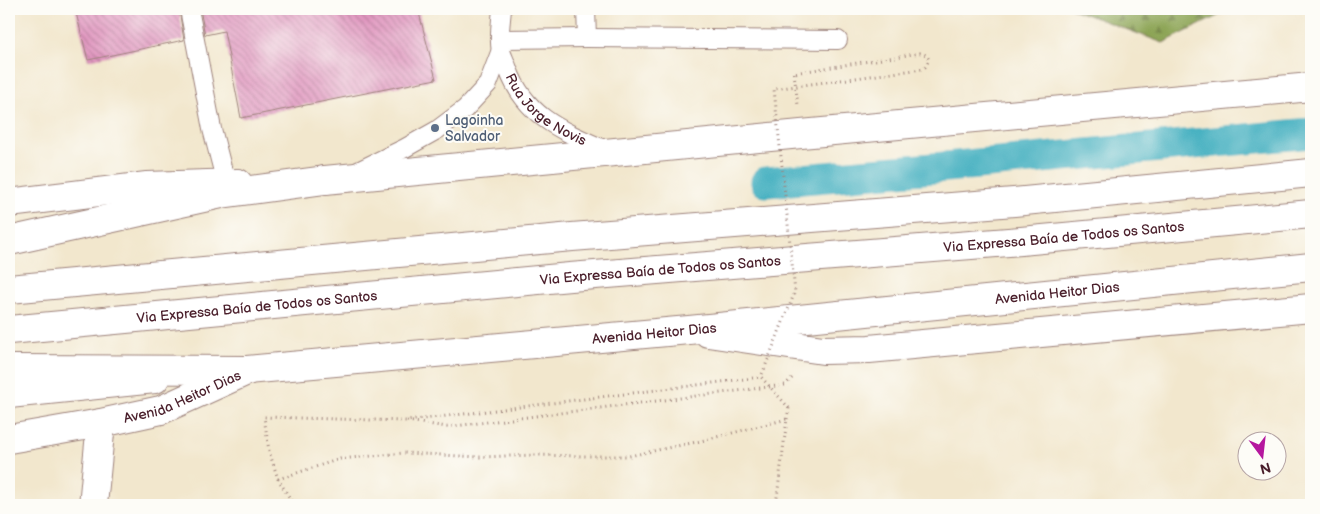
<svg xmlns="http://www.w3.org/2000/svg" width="1320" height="514" viewBox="0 0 1320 514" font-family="'Balsamiq Sans',sans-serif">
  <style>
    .forest { fill: url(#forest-firs); stroke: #6b6240 }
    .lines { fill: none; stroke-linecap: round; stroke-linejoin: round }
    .canal { stroke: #41aebf; stroke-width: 31 }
    .building { fill: url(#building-back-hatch) }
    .lane-casing { stroke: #9e837c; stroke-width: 20 }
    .street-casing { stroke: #9e837c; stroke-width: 30 }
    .secondary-casing { stroke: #9e837c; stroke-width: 30 }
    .primary-casing { stroke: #9e837c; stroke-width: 30 }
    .highway-casing { stroke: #9e837c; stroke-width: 30 }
    .path { stroke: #9e837c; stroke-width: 3; stroke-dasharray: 1 4; stroke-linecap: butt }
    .lane { stroke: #fff; stroke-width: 18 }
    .street { stroke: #fff; stroke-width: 28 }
    .secondary { stroke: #fff; stroke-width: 28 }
    .primary { stroke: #fff; stroke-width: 28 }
    .highway { stroke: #fff; stroke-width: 28 }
    .path-bridge { stroke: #9e837c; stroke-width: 3; stroke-dasharray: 1 4; stroke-linecap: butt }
    .service-dot { fill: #5c6f8a; stroke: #fdfcf7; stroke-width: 2 }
    .labels { text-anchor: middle; stroke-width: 4; stroke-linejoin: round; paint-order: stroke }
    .street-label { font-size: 14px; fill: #4a1f2b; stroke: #fdfcf7 }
    .service-label { font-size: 14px; fill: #4e5e75; stroke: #fdfcf7; text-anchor: start }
  </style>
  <defs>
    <pattern id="forest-firs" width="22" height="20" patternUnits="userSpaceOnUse" patternTransform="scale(1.25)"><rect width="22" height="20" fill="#8ca455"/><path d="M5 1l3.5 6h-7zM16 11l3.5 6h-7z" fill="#748547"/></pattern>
    <pattern id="building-back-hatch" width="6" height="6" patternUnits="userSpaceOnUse" patternTransform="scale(1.25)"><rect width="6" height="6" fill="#e197c0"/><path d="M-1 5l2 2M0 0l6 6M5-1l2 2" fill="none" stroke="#b87b9c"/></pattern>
  </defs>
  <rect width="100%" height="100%" fill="#fdfcf7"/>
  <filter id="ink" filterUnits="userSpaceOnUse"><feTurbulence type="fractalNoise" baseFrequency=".02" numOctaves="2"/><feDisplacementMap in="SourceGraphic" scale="10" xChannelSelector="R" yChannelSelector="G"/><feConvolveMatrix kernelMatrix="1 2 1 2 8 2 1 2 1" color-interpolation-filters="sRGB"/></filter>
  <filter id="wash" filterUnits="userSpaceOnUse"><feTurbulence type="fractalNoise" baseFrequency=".0096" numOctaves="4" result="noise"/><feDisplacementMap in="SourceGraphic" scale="20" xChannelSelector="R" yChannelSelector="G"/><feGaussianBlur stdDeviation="1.12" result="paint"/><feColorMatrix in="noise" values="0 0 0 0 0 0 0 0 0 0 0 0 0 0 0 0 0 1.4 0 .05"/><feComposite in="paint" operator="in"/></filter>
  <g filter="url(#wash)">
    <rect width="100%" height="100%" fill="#f2e7cd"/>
    <polygon class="forest" points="1072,9 1232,9 1163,43"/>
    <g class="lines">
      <polyline class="canal" points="766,182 945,167 1311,133"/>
    </g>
    <g id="blocks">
      <g class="building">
        <polygon points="75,9 179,9 184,40 88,60"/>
        <polygon points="200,9 418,9 436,79 241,118 224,31 205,35"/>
      </g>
    </g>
  </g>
  <g filter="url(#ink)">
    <use href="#blocks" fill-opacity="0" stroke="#9e837c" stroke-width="1"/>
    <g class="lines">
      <g class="lane-casing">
        <g id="lane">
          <polyline points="189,9 212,129 226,183"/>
          <path id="s1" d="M502,9C501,22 498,38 501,51C503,57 506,63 508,69C526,118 563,131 608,151"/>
          <polyline points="586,9 587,38"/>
          <polyline points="500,39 587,38 838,40"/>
          <polyline points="358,171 405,148 437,130 465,109 488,84 501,50"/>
        </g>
      </g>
      <g class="street-casing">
        <g id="street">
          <polyline points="708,333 823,350 869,349 1311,308"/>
          <polyline points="93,505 101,423"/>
        </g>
      </g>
      <g class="secondary-casing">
        <g id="secondary">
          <polyline points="9,203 147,186 238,183"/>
          <path id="s2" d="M9,439L101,423L161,410L249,370"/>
        </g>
      </g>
      <g class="primary-casing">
        <g id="primary">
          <polyline points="325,180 801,134 1311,87"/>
          <path id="s3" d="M225,372L689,330L1311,267"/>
          <polyline points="9,394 155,379"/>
        </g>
      </g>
      <g class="highway-casing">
        <g id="highway">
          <polyline points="9,241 221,194 325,180"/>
          <polyline points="9,289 572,237 1014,202 1311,173"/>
          <path id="s4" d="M9,330L570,277L1021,241L1311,214"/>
          <polyline points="9,369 249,370"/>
        </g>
      </g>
      <g class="path">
        <polyline points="794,73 798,105"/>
        <polyline points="787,419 789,408"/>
        <polyline points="407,421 447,427 785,385 794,376"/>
        <polyline points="278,479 340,459 404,453 480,457 535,455 586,456 629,456 701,441 787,419 776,505"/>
        <polyline points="294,505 278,479 269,451 264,417 407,421 761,377"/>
      </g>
      <use href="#lane" class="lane"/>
      <use href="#street" class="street"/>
      <use href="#secondary" class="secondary"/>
      <use href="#primary" class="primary"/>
      <use href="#highway" class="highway"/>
      <path class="path-bridge" d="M789,408L761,377L795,292L774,89L922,69L925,67L929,60C927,55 925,54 920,53L794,73"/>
    </g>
  </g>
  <circle class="service-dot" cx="435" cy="128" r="5"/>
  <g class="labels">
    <g class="street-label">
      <text dy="5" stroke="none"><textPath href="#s1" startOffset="119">Rua Jorge Novis</textPath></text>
      <text dy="5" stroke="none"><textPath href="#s4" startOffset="1059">Via Expressa Baía de Todos os Santos</textPath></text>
      <text dy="5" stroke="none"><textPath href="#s4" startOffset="654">Via Expressa Baía de Todos os Santos</textPath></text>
      <text dy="5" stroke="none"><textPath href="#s3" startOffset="836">Avenida Heitor Dias</textPath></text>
      <text dy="5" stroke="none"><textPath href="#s4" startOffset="249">Via Expressa Baía de Todos os Santos</textPath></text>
      <text dy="5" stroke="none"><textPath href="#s3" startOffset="431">Avenida Heitor Dias</textPath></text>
      <text dy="5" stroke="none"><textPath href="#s2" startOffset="179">Avenida Heitor Dias</textPath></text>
    </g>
    <g class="service-label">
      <text x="445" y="125">Lagoinha<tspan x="445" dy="16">Salvador</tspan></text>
    </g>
  </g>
  <rect width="1320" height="514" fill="none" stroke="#fdfcf7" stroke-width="30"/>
  <g transform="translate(1262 456) rotate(165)"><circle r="24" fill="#fdfcf7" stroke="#b5a4a5"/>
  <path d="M0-4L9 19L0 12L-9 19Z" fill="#b5179e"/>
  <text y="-8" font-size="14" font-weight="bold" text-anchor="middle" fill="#4a1f2b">N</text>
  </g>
</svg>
